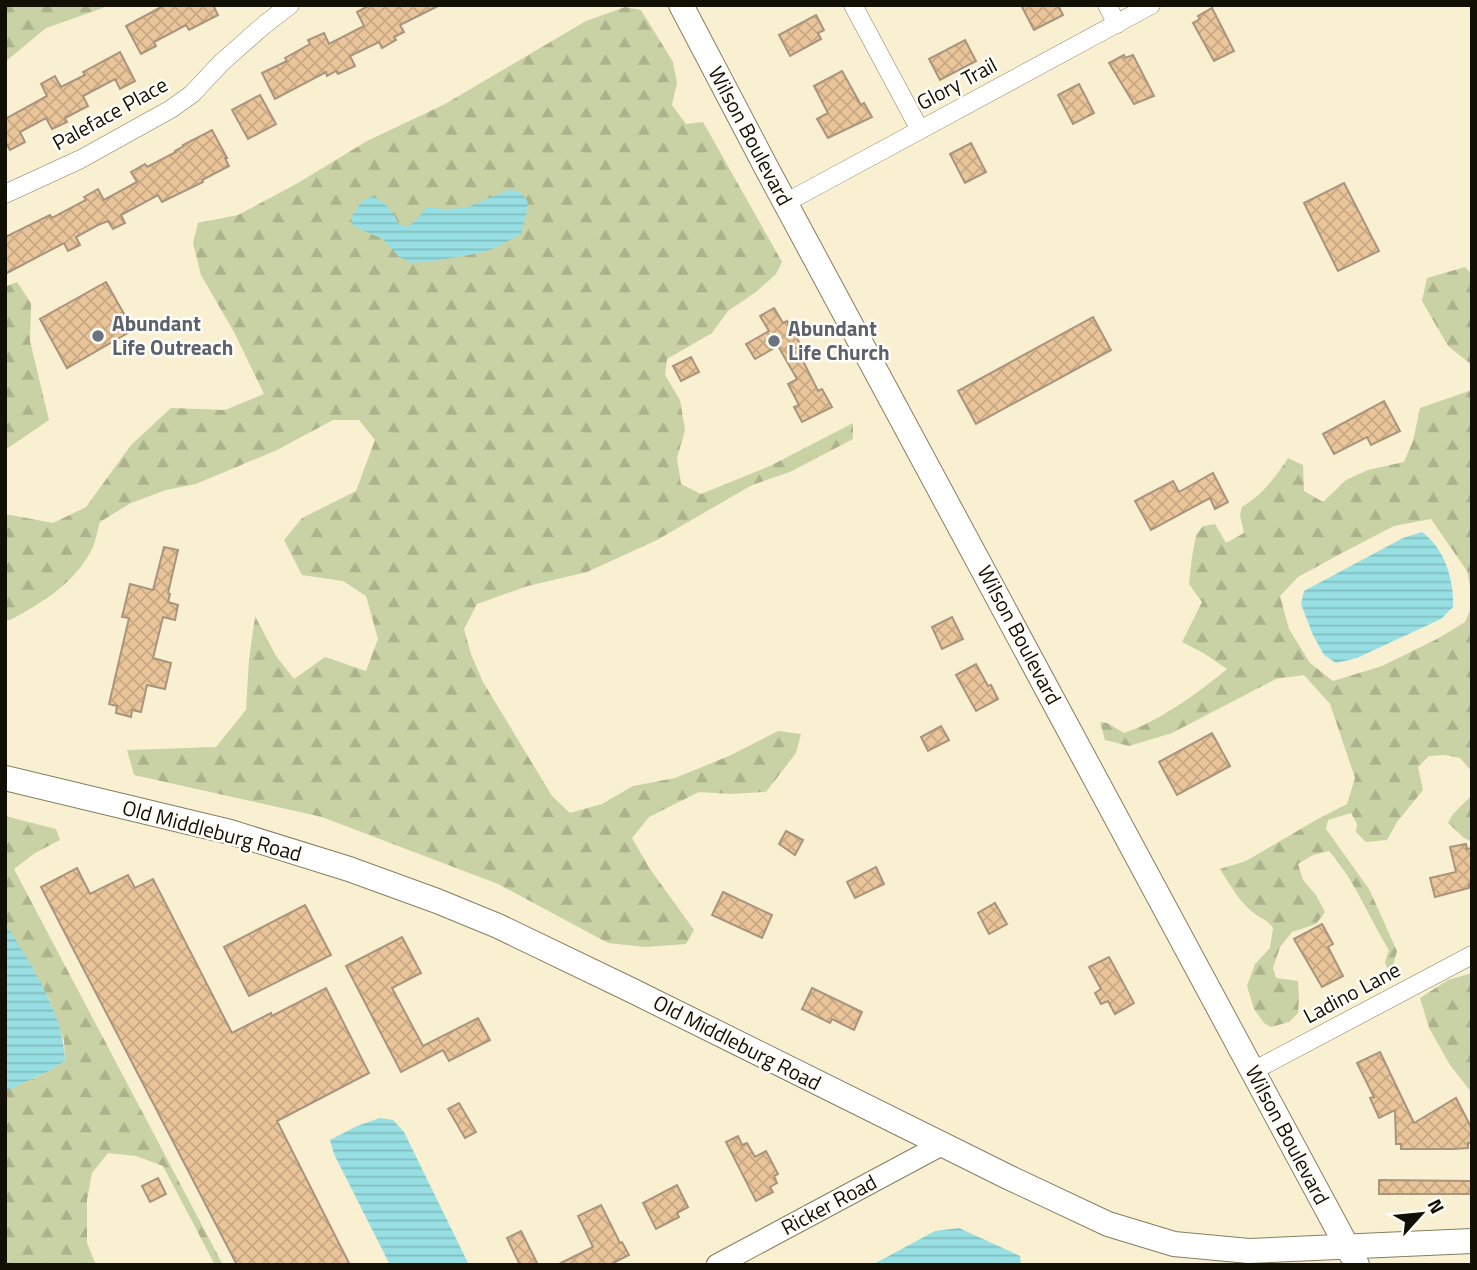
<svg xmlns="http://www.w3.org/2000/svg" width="1477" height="1270" viewBox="0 0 1477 1270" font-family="'Titillium Web',sans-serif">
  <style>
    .forest { fill: url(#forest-firs) }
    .water { fill: url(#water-rules) }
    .building { fill: url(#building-cross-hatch); stroke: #a9947d; stroke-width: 2 }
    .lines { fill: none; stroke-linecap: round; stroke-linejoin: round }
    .minor-casing { stroke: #857e62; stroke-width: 19 }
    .tertiary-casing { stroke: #857e62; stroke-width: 23 }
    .secondary-casing { stroke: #857e62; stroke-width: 26 }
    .minor { stroke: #fff; stroke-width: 18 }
    .tertiary { stroke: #fff; stroke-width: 21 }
    .secondary { stroke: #fff; stroke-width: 24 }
    .worship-dot { fill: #6b7280; stroke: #fffdf7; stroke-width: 2.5 }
    .labels { text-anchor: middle; stroke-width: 5; stroke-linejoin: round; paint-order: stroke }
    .street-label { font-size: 21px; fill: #120f05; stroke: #fffdf7 }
    .worship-label { font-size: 21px; font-weight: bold; fill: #5b616d; stroke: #fffdf7; text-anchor: start }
  </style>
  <defs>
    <pattern id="forest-firs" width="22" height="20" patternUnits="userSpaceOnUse" patternTransform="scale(1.75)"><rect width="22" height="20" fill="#c9d2a4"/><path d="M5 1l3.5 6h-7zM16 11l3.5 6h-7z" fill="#acb38c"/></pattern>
    <pattern id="water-rules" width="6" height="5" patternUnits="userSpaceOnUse" patternTransform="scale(1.75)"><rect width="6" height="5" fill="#97dfe2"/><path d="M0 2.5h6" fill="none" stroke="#81bec0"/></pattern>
    <pattern id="building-cross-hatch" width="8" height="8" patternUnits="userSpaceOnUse" patternTransform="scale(1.75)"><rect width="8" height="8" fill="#ebc59a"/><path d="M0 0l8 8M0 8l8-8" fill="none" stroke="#c8a883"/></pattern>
  </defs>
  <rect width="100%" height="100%" fill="#f9f0d1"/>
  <g class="forest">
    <polygon points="5,5 105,5 103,8 46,28 5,62"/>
    <path d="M625,7L641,10L673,62L677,83L672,105L686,124L703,122L782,262L776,274L756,292L728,311L712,333L667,359L665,375L680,400L685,430L677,458L681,484L701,494L770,466L853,423V439L790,472L752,485L657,540L587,572L528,586L477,604L464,629L471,654L483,682L552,796L570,813L602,804L633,786L675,778L729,756L778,731L801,734L796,753L766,792L731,794L699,792L649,817L632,838L650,869L694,930L686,944L645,947L608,943L498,884L322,817L134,775L127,750L216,747L246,710L249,660L255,616L276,656L294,679L325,657L366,671L378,639L366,596L343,581L302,575L284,540L302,518L356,491L375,440L359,420H333L277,450L196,484L166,490L131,503L100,522C97,531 96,541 92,549C76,582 41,604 10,620H5V514L53,523L86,507L131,445L171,408L225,410L264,394L234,332L201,275L193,243L198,223L238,215L298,183L367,141L445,104L586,21Z"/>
    <polygon points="1465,267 1472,274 1472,365 1448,346 1422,301 1427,278"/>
    <polygon points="17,282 31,303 30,341 49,420 5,450 5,287"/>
    <path d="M1472,390V596L1467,571L1431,519L1394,526L1342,553L1298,577L1280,596L1289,629L1310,663L1333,681L1382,666L1437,639L1465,622L1472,606V772L1460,758L1445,755L1429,756L1418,767L1423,790L1397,822L1387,840L1366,842L1356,832L1357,824L1351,813L1328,820L1326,829L1369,889L1397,951L1393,965L1387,968L1385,962L1389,950C1368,916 1356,882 1329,851L1313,855L1298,864L1303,880L1316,895L1325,912L1316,924L1292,932L1280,947L1273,968L1276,978L1298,981L1299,998L1298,1013L1289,1022L1271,1027L1264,1023L1254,1009L1247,986L1255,964L1270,948L1273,928C1265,918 1265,921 1255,914C1240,903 1230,885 1220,869L1246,861L1316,820L1347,804L1355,778L1330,704L1304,675L1276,679L1172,733L1129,746L1105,740L1100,722L1107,723L1124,733C1160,721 1198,693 1227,669L1205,654L1182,642L1202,602L1189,584L1192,557L1196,535L1203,526L1215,524L1226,543L1244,533L1240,515L1242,507C1263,494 1275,478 1288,458L1303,465L1304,491L1323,502L1346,480L1368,470L1404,462L1413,441L1420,408Z"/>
    <polygon points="1472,795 1472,842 1464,838 1448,823 1453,814"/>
    <polygon points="5,816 56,829 60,840 35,853 14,869 223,1265 215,1265 163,1166 136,1156 108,1153 92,1173 87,1200 87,1243 96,1265 5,1265 5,1092 12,1088 47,1072 65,1061 64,1041 49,999 5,923"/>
    <polygon points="1472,973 1472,1093 1450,1065 1429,1028 1420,998 1448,980"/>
  </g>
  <g class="water">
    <path d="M508,190L519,191C522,194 525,197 527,200C530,208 522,226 521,234L495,248L480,253L434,261L411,263L398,256L383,239L353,226L351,218L361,202L372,196C386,203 392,210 399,224L407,227L415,221L427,207L444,209L466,208Z"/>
    <path d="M1422,532C1445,549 1454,580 1453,607L1441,619L1357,658L1336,663L1324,655L1313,635L1301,604L1304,591L1403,538Z"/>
    <path d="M5,923C31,965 63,1011 65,1061L47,1072L12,1088L5,1092Z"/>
    <polygon points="380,1118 393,1120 404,1132 469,1265 390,1265 334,1154 330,1140 357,1126"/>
    <polygon points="959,1228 1020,1256 1021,1265 872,1265 935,1231"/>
  </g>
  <g class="building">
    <polygon points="165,5 213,5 218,15 189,30 186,25 154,42 156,46 141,54 126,26"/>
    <polygon points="370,5 440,5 400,25 404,32 394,37 396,40 382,48 379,42 350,56 355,66 338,74 336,71 327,76 326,72 275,99 262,73 287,61 285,58 310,44 308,40 324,33 329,44 364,26 357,12"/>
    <polygon points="1021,5 1058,5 1063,15 1034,30"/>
    <polygon points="1212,8 1234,51 1214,61 1193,23 1200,19 1198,16"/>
    <polygon points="816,15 824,30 818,33 821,39 790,56 779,35"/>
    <polygon points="965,40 976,61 940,80 929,59"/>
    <polygon points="120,52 135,81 120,89 115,79 83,96 88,106 65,118 67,122 52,129 46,118 20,132 25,142 10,150 5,141 5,119 47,96 41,84 55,76 61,87 85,75 83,72"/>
    <polygon points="1124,55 1125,58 1133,55 1154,96 1134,104 1109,63"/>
    <polygon points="842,71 861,105 864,103 872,117 828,138 817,119 828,113 814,86"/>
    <polygon points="1079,84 1094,113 1073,124 1058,95"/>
    <polygon points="260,95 276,124 248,139 232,110"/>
    <polygon points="212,130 227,158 225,158 229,166 202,180 203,182 162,202 158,195 121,215 125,223 113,229 108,221 98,225 76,237 80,245 68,251 64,243 5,274 5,237 50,215 52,218 86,200 84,197 98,189 104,200 137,182 131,172 145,164 147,167 176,152 175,151 184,146 183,145"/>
    <polygon points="971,143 986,172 965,183 950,154"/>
    <polygon points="1344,183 1379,251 1338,271 1304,203"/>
    <polygon points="106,282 133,330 67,368 40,319"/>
    <polygon points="774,308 783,323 787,321 806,354 801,357 818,391 822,389 832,407 802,422 794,407 799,405 788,384 797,379 778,346 755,359 746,344 769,331 760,316"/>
    <polygon points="1093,317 1111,350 976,424 958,391"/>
    <polygon points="691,357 699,372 681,381 673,366"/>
    <polygon points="1384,401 1400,431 1371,445 1367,437 1334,454 1323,434"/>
    <polygon points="1213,473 1228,502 1215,509 1210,498 1151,530 1135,501 1173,481 1179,492"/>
    <polygon points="164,547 178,550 168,593 170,594 168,602 178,605 175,620 163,617 153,658 171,663 165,689 147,685 141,712 132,710 131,717 116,713 117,706 109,704 129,618 122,617 130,584 153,590"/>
    <polygon points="952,617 963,639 942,649 932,627"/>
    <polygon points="976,664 988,686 991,685 998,699 976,711 956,675"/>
    <polygon points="941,726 949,740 928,751 921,737"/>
    <polygon points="1212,733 1230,766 1177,795 1159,762"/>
    <polygon points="786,831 803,840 795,855 779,844"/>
    <polygon points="1466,844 1467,849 1472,848 1472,884 1469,885 1469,888 1435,897 1430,878 1456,872 1450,847"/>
    <polygon points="876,867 884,884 855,898 847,882"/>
    <polygon points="77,868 90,894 128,875 135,888 153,879 232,1033 271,1013 272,1016 326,988 369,1073 277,1121 350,1265 237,1265 41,887"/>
    <polygon points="723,892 772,915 762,938 712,915"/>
    <polygon points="995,903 1007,924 989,934 978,913"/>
    <polygon points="305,905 331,955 249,996 224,947"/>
    <polygon points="1322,924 1333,944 1328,947 1343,976 1322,987 1294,939"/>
    <polygon points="402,937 421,973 392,988 423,1046 478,1018 490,1040 449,1061 443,1050 401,1072 346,966"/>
    <polygon points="1109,957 1134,1003 1115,1014 1108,1001 1101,1004 1095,993 1101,989 1089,967"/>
    <polygon points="812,988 862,1012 854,1030 832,1019 830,1023 802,1009"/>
    <polygon points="1380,1052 1414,1123 1456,1098 1472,1129 1472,1143 1468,1143 1468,1148 1454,1149 1401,1149 1401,1144 1396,1144 1395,1110 1379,1118 1370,1098 1374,1097 1357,1063"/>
    <polygon points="459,1103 476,1132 465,1138 448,1109"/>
    <polygon points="738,1136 742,1145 747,1143 755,1157 766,1151 778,1174 774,1176 777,1183 770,1187 773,1192 756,1201 726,1142"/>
    <polygon points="158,1178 166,1194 150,1202 142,1186"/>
    <polygon points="1379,1180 1471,1181 1471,1194 1379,1194"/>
    <polygon points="677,1185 688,1207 677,1213 679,1217 656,1229 643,1203"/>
    <polygon points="601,1205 620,1243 622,1242 629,1255 609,1265 557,1265 593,1247 578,1216"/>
    <polygon points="521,1231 538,1265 520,1265 507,1238"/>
  </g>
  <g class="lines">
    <g class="minor-casing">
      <g id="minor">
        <polyline points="853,5 920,130"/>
        <polyline points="1107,5 1117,24"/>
        <polyline points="5,194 81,159 171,109 192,94 221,63 264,25 290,5"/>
        <polyline points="785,203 1151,5"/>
        <polyline points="1253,1071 1472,955"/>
      </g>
    </g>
    <g class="tertiary-casing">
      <polyline id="tertiary" points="717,1265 941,1145"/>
    </g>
    <g class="secondary-casing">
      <g id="secondary">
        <polyline points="681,5 766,167 1357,1265"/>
        <polyline points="5,778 230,832 349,869 437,901 498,926 631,990 1008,1177 1108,1224 1174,1244 1249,1251 1472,1241"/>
      </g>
    </g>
    <use href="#minor" class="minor"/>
    <use href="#tertiary" class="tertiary"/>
    <use href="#secondary" class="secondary"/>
  </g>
  <g class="worship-dot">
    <circle cx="98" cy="336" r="7"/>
    <circle cx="774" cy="341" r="7"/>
  </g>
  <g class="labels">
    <g class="street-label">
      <text transform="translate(957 84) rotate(-28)" y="7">Glory Trail</text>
      <text transform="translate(110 114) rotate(-29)" y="7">Paleface Place</text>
      <text transform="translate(750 136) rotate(62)" y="7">Wilson Boulevard</text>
      <text transform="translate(1019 635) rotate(62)" y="7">Wilson Boulevard</text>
      <text transform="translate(212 831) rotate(15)" y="7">Old Middleburg Road</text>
      <text transform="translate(1352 993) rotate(-28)" y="7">Ladino Lane</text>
      <text transform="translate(737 1043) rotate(27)" y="7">Old Middleburg Road</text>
      <text transform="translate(1287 1135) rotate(62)" y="7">Wilson Boulevard</text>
      <text transform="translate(829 1205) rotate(-28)" y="7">Ricker Road</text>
    </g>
    <g class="worship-label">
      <text x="112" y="331">Abundant<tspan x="112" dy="24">Life Outreach</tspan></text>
      <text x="788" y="336">Abundant<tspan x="788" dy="24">Life Church</tspan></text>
    </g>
  </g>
  <rect width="1477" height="1270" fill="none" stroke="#120f05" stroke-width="14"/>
  <g transform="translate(1421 1214) rotate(63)" stroke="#fffdf7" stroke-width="5" paint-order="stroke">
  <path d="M0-5L12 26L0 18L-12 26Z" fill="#120f05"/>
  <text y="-10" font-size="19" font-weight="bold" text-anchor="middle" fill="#120f05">N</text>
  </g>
</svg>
